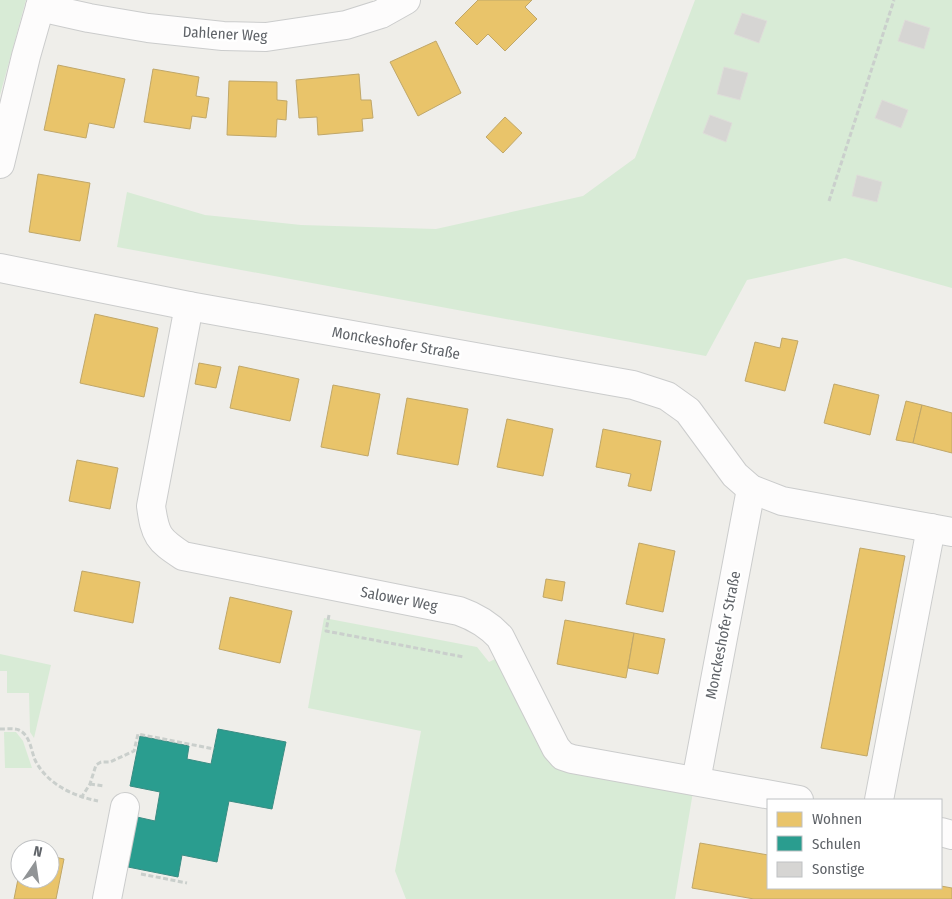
<svg xmlns="http://www.w3.org/2000/svg" width="952" height="899" viewBox="0 0 952 899" font-family="'Fira Sans Condensed',sans-serif">
  <style>
    .green { fill: #d8ebd6 }
    .homes { fill: #e9c46a; stroke: #c0a769 }
    .schools { fill: #2a9d8f; stroke: #3a8c83 }
    .building { fill: #d6d5d3; stroke: #deddd9 }
    .lines { fill: none; stroke-linecap: round; stroke-linejoin: round }
    .minor-casing { stroke: #cbcccc; stroke-width: 30 }
    .path { stroke: #cacfcc; stroke-width: 3; stroke-dasharray: 5 2.5; stroke-linecap: butt }
    .minor { stroke: #fdfcfc; stroke-width: 28 }
    .labels { text-anchor: middle; stroke-width: 5; stroke-linejoin: round; paint-order: stroke }
    .street-label { font-size: 15px; fill: #5f6368; stroke: #fff }
  </style>
  <rect width="100%" height="100%" fill="#efeeea"/>
  <g class="green">
    <polygon points="0,0 26,0 0,95"/>
    <polygon points="695,0 952,0 952,288 845,258 747,280 706,356 117,247 127,192 205,215 301,225 436,229 583,196 635,158"/>
    <polygon points="324,618 477,647 489,662 499,657 547,754 693,792 675,899 406,899 395,871 421,731 308,708"/>
    <polygon points="0,654 51,665 34,738 30,732 29,693 7,693 7,671 0,671"/>
    <polygon points="4,732 16,732 23,741 32,768 5,768"/>
  </g>
  <g class="homes">
    <polygon points="478,0 532,0 525,7 537,19 505,51 488,34 477,45 455,23"/>
    <polygon points="436,41 461,93 418,116 390,62"/>
    <polygon points="58,65 125,79 114,128 89,123 86,138 44,130"/>
    <polygon points="153,69 199,77 196,96 209,98 206,118 192,116 190,129 144,122"/>
    <polygon points="359,74 361,100 371,100 373,118 362,119 363,131 318,135 317,117 299,118 296,80"/>
    <polygon points="229,81 277,82 277,100 287,101 286,120 277,119 276,137 227,135"/>
    <polygon points="505,117 522,133 503,153 486,137"/>
    <polygon points="38,174 90,183 80,241 29,232"/>
    <polygon points="95,314 158,328 144,397 80,383"/>
    <polygon points="782,338 798,341 785,391 745,381 755,342 780,348"/>
    <polygon points="199,363 221,367 216,388 195,384"/>
    <polygon points="239,366 299,379 290,421 230,408"/>
    <polygon points="834,384 879,395 870,435 824,423"/>
    <polygon points="333,385 380,394 368,456 321,447"/>
    <polygon points="407,398 468,409 458,465 397,454"/>
    <polygon points="906,401 922,405 913,443 896,440"/>
    <polygon points="922,405 952,413 952,453 913,443"/>
    <polygon points="507,419 553,429 543,476 497,467"/>
    <polygon points="603,429 661,441 651,491 628,486 631,474 596,467"/>
    <polygon points="77,460 118,468 110,509 69,501"/>
    <polygon points="639,543 675,551 663,612 626,604"/>
    <polygon points="860,548 905,556 867,756 821,748"/>
    <polygon points="82,571 140,582 133,623 74,611"/>
    <polygon points="546,579 565,582 562,601 543,597"/>
    <polygon points="230,597 292,611 280,663 219,649"/>
    <polygon points="565,620 634,633 626,678 557,664"/>
    <polygon points="634,633 665,639 658,674 628,668"/>
    <polygon points="700,843 768,855 768,888 941,888 941,886 952,888 952,899 754,899 692,888"/>
    <polygon points="50,856 64,859 56,899 14,899 20,869 20,879 50,879"/>
  </g>
  <polygon class="schools" points="218,729 286,742 272,809 229,801 217,862 182,855 178,877 128,867 137,817 155,821 160,792 130,786 140,736 189,746 187,759 211,764"/>
  <g class="building">
    <polygon points="742,13 767,21 759,43 734,34"/>
    <polygon points="905,20 930,28 924,49 898,41"/>
    <polygon points="724,67 748,73 740,100 717,94"/>
    <polygon points="882,100 908,110 901,128 875,118"/>
    <polygon points="710,115 732,123 726,142 703,133"/>
    <polygon points="857,175 882,182 877,202 852,196"/>
  </g>
  <g class="lines">
    <g class="minor-casing">
      <g id="minor">
        <polyline points="40,7 89,18 148,28 223,36 266,37 346,25 381,14 406,0"/>
        <polyline points="0,164 26,56 42,0"/>
        <polyline points="0,268 189,306 633,385 667,396 688,411 735,475 751,489 782,501 952,532"/>
        <path d="M189,306L151,506C155,535 158,540 183,556L459,611C476,617 488,624 500,637L556,748L563,756L572,759L799,800"/>
        <polyline points="696,781 751,489"/>
        <polyline points="879,800 931,528"/>
        <polyline points="941,832 952,835"/>
        <polyline points="107,899 125,807"/>
      </g>
    </g>
    <g class="path">
      <polyline points="829,201 894,0"/>
      <polyline points="329,615 326,631 464,657"/>
      <path d="M0,729C6,729 14,728 19,730C30,735 31,750 35,760C47,784 73,796 98,801"/>
      <polyline points="90,784 104,786"/>
      <polyline points="81,798 90,784 96,765 101,762 110,762 134,751 138,734 214,749"/>
      <polyline points="141,874 187,883"/>
    </g>
    <use href="#minor" class="minor"/>
  </g>
  <g class="labels">
    <g class="street-label">
      <text transform="translate(225 34) rotate(3)" y="5">Dahlener Weg</text>
      <text transform="translate(396 343) rotate(10)" y="5">Monckeshofer Straße</text>
      <text transform="translate(399 599) rotate(11)" y="5">Salower Weg</text>
      <text transform="translate(723 635) rotate(-79)" y="5">Monckeshofer Straße</text>
    </g>
  </g>
  <rect x="767" y="799" width="175" height="90" fill="#ffffff" stroke="#bfc1c3"/>
  <rect x="777" y="812" width="25" height="15" fill="#e9c46a" stroke="#bfc1c3"/>
  <text x="812" y="824" font-size="15" fill="#5f6368">Wohnen</text>
  <rect x="777" y="836" width="25" height="15" fill="#2a9d8f" stroke="#bfc1c3"/>
  <text x="812" y="849" font-size="15" fill="#5f6368">Schulen</text>
  <rect x="777" y="862" width="25" height="15" fill="#d6d5d3" stroke="#bfc1c3"/>
  <text x="812" y="874" font-size="15" fill="#5f6368">Sonstige</text>
  <g transform="translate(35 864) rotate(13)"><circle r="24" fill="#ffffff" stroke="#bfc1c3"/>
  <path d="M0-4L9 19L0 12L-9 19Z" fill="#919496"/>
  <text y="-8" font-size="14" font-weight="bold" text-anchor="middle" fill="#5f6368">N</text>
  </g>
</svg>
